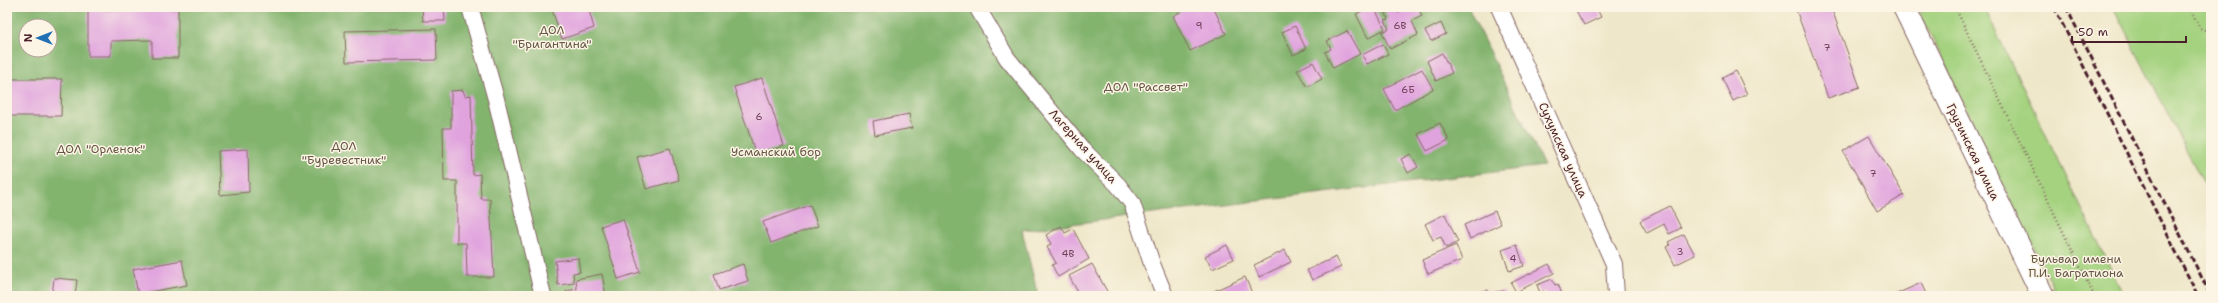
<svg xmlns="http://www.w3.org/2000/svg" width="2218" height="303" viewBox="0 0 2218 303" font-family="'Shantell Sans',sans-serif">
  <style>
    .green { fill: #a4d27f; stroke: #777855 }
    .forest { fill: #83b46e; stroke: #666a4c; fill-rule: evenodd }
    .building { fill: #e0a3de }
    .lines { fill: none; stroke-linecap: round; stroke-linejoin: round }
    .street-casing { stroke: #846562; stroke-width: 18 }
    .secondary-casing { stroke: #846562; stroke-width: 24 }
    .path { stroke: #846562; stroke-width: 2.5; stroke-dasharray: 1 3; stroke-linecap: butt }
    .street { stroke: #fff; stroke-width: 16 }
    .secondary { stroke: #fff; stroke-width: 22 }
    .rail { stroke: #4a1f2b; stroke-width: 3; stroke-dasharray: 6 3; stroke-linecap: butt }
    .labels { text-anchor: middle; stroke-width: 3; stroke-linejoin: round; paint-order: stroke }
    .number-label { font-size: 10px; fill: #704058 }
    .park-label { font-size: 12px; fill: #655544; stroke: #fcf5e5 }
    .street-label { font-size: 12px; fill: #4a1f2b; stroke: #fcf5e5 }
  </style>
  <rect width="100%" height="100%" fill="#fcf5e5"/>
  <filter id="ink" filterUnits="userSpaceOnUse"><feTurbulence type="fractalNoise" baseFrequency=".025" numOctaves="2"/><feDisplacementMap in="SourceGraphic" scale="8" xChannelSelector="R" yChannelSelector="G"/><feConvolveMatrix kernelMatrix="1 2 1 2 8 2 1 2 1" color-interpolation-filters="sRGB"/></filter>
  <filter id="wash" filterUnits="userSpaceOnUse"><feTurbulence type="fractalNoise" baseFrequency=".012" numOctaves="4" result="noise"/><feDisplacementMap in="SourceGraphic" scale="16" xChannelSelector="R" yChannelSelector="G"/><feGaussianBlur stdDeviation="0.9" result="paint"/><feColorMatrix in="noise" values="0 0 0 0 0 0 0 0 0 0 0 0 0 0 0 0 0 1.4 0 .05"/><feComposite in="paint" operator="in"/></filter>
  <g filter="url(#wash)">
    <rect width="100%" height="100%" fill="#efe7c9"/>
    <g class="green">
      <polygon points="1917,7 1984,7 2124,296 2057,296"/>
      <polygon points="2113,7 2211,7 2211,198"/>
    </g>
    <path class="forest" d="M7,7H1468L1544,166L1022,230L1038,296H7ZM26,26H50V50H26Z"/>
    <g id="blocks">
      <g class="building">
        <polygon points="422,7 444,7 445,21 423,21"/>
        <polygon points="551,7 588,7 594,28 562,39"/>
        <polygon points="1189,7 1213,7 1226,34 1190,51 1173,16"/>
        <polygon points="1370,7 1374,7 1385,29 1368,38 1356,14"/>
        <polygon points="1396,7 1398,13 1410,7 1418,7 1422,16 1412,21 1418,35 1390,49 1382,32 1389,29 1385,20 1388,19 1385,11"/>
        <polygon points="1574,7 1596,7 1601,17 1584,25"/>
        <polygon points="1795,7 1831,7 1860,87 1828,98"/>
        <polygon points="178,9 178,58 152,58 152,40 111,41 111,56 88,56 88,10"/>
        <polygon points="1441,23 1446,34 1431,41 1425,31"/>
        <polygon points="1295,26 1306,49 1293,55 1282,32"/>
        <polygon points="436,29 437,60 346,62 345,31"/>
        <polygon points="1347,31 1360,54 1333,68 1325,52 1331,49 1327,41"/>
        <polygon points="1383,44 1388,54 1367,64 1362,55"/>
        <polygon points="1442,53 1452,73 1436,81 1427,61"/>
        <polygon points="1313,62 1322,79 1307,87 1297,70"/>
        <polygon points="1422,69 1433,89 1395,110 1384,89"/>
        <polygon points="1736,71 1747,94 1733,101 1722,78"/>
        <polygon points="762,78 784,146 756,155 734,87"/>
        <polygon points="7,79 62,79 61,116 7,116"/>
        <polygon points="463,90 465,96 471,95 473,175 480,174 481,199 490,199 494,277 467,277 466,243 457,243 457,181 444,181 443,128 451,128 451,91"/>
        <polygon points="909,114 912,128 875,135 873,121"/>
        <polygon points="1440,123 1449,140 1427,151 1418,134"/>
        <polygon points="1869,136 1904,195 1877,211 1843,151"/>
        <polygon points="670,148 679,180 646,189 637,157"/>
        <polygon points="248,149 249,192 220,195 218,151"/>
        <polygon points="1411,154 1418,167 1408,173 1401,159"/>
        <polygon points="810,205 818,226 771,243 763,222"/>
        <polygon points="1670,206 1681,228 1669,234 1664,224 1647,233 1640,221"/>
        <polygon points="1495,211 1501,224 1470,239 1464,225"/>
        <polygon points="1445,214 1458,242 1446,248 1441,237 1433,240 1425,224"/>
        <polygon points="623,219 640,272 618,279 601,226"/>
        <polygon points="1061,226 1065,233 1073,229 1089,259 1058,277 1052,265 1056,263 1047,247 1051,244 1046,235"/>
        <polygon points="1684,234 1695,255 1675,265 1666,247 1670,245 1668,242"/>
        <polygon points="1227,245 1234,259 1212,269 1205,256"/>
        <polygon points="1456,245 1462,260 1428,274 1422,260"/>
        <polygon points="1517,245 1524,266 1509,271 1502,250"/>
        <polygon points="1285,250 1291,262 1259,277 1254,265"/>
        <polygon points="1336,257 1341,267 1312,280 1307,270"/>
        <polygon points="578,258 580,272 573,273 574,283 558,285 555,261"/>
        <polygon points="182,260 187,285 138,294 133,269"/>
        <polygon points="743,264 748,281 719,290 714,274"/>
        <polygon points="1092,264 1108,293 1102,296 1080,296 1069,276"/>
        <polygon points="1549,264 1554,273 1516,292 1511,283"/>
        <polygon points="602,274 606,296 567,296 566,291 577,289 576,279"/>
        <polygon points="1245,277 1252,293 1244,296 1208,296 1207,294"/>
        <polygon points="54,278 77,280 75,296 52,296"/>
        <polygon points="1552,279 1555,285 1558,284 1562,294 1559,296 1546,296 1544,291 1540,293 1537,285"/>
        <polygon points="1921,283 1927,296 1892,296"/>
        <polygon points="1488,290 1488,293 1504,291 1504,296 1476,296 1476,292"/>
      </g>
    </g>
  </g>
  <g filter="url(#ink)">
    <use href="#blocks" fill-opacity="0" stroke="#846562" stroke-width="1"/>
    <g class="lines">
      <g class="street-casing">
        <g id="street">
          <polyline points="470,7 496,99 543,296"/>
          <polyline points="977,7 1007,58 1082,149 1118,185 1132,203 1152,264 1165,296"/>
          <polyline points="1499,7 1614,264 1616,296"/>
        </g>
      </g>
      <g class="secondary-casing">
        <polyline id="secondary" points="1904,7 2043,296"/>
      </g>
      <g class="path">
        <polyline points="1955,7 2094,296"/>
        <polyline points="2189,7 2200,28 2211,32"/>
      </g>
      <use href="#street" class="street"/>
      <use href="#secondary" class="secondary"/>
      <g class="rail">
        <polyline points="2054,7 2198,296"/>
        <polyline points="2066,7 2211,296"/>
      </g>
    </g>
  </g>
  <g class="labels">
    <g class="number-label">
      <text x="1199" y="29">9</text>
      <text x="1400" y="29">6В</text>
      <text x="1827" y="51">7</text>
      <text x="1408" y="93">6Б</text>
      <text x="759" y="120">6</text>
      <text x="1873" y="177">7</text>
      <text x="1680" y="255">3</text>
      <text x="1068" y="257">4В</text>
      <text x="1513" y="262">4</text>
    </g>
    <g class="park-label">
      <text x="552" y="34">ДОЛ<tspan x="552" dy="14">"Бригантина"</tspan></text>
      <text x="1146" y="91">ДОЛ "Рассвет"</text>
      <text x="344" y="150">ДОЛ<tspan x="344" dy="14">"Буревестник"</tspan></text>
      <text x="101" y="153">ДОЛ "Орленок"</text>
      <text x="776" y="156">Усманский бор</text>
      <text x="2076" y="263">Бульвар имени<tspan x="2076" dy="14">П.И. Багратиона</tspan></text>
    </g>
    <g class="street-label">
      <text transform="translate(1083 146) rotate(48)" y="4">Лагерная улица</text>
      <text transform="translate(1563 150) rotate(66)" y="4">Сухумская улица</text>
      <text transform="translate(1973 152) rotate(64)" y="4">Грузинская улица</text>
    </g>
  </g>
  <rect width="2218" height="303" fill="none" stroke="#fcf5e5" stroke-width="24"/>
  <g transform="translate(38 38) rotate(270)"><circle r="19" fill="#fcf5e5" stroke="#b59f9b"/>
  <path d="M0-3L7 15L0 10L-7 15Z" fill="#1f6fb2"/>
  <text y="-6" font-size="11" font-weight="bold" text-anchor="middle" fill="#4a1f2b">N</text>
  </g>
  <path d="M2072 36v6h114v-6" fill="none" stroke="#4a1f2b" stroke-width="2"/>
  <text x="2078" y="36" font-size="12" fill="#4a1f2b" stroke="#fcf5e5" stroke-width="3" paint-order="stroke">50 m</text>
</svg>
